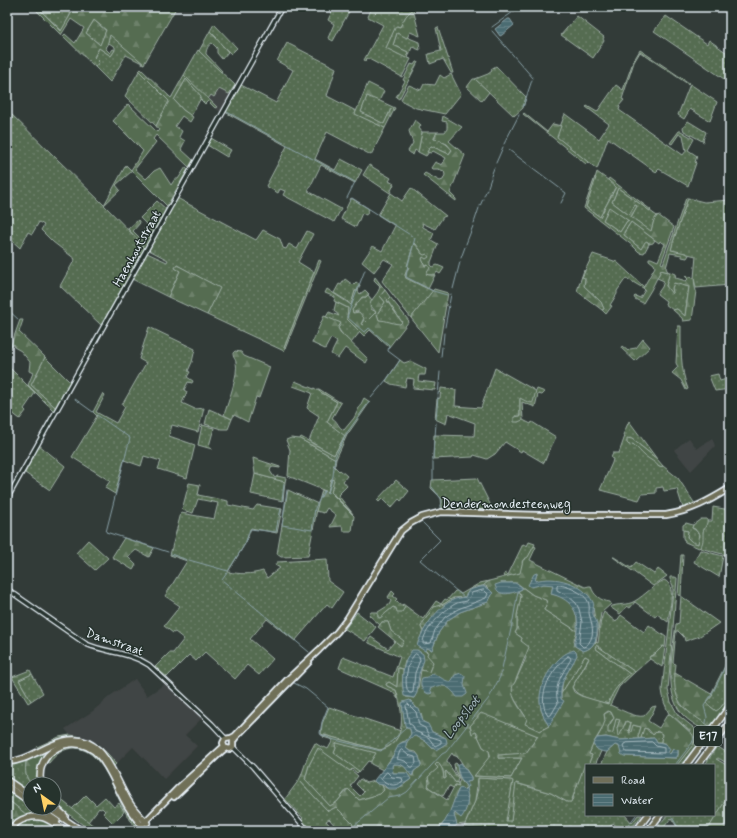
<svg xmlns="http://www.w3.org/2000/svg" width="737" height="838" viewBox="0 0 737 838" font-family="Mynerve,sans-serif">
  <style>
    .built { fill: #414545 }
    .grass { fill: url(#grass-dots); stroke: #9eaea4 }
    .forest { fill: url(#forest-firs); stroke: #9eaea4; fill-rule: evenodd }
    .water { fill: url(#water-rules); stroke: #8aa1a8 }
    .lines { fill: none; stroke-linecap: round; stroke-linejoin: round }
    .shore { stroke: #a9bcc2; stroke-width: 1 }
    .stream { stroke: #8aa1a8; stroke-width: 1 }
    .minor-casing { stroke: #e8f1f8; stroke-width: 6 }
    .major-casing { stroke: #e8f1f8; stroke-width: 8 }
    .highway-casing { stroke: #e8f1f8; stroke-width: 8 }
    .minor { stroke: #26332d; stroke-width: 3.5 }
    .major { stroke: #706f59; stroke-width: 4.5 }
    .highway { stroke: #706f59; stroke-width: 5 }
    .labels { text-anchor: middle; stroke-width: 3; stroke-linejoin: round; paint-order: stroke }
    .shield { fill: #26332d; stroke: #aeb8bb; stroke-width: 1 }
    .shield-label { font-size: 12px; font-weight: bold; fill: #e8f1f8 }
    .street-label { font-size: 13px; fill: #e8f1f8; stroke: #26332d }
    .water-label { font-size: 14px; font-style: italic; fill: #a9bcc2; stroke: #26332d }
  </style>
  <defs>
    <pattern id="grass-dots" width="8" height="8" patternUnits="userSpaceOnUse"><rect width="8" height="8" fill="#556c51"/><path d="M2 2h.1M6 6h.1" fill="none" stroke="#6d816b" stroke-width="1.8" stroke-linecap="round"/></pattern>
    <pattern id="forest-firs" width="22" height="20" patternUnits="userSpaceOnUse"><rect width="22" height="20" fill="#556c51"/><path d="M5 1l3.5 6h-7zM16 11l3.5 6h-7z" fill="#6d816b"/></pattern>
    <pattern id="water-rules" width="6" height="5" patternUnits="userSpaceOnUse"><rect width="6" height="5" fill="#4b6c72"/><path d="M0 2.5h6" fill="none" stroke="#658187"/></pattern>
  </defs>
  <rect width="100%" height="100%" fill="#323b38"/>
  <filter id="ink" filterUnits="userSpaceOnUse"><feTurbulence type="fractalNoise" baseFrequency=".025" numOctaves="2"/><feDisplacementMap in="SourceGraphic" scale="8" xChannelSelector="R" yChannelSelector="G"/><feConvolveMatrix kernelMatrix="1 2 1 2 8 2 1 2 1" color-interpolation-filters="sRGB"/></filter>
  <g filter="url(#ink)">
    <g class="built">
      <polygon points="219,89 230,95 221,112 220,112 215,108 216,107 208,99 211,95 214,96"/>
      <polygon points="689,438 697,449 712,438 715,446 691,471 674,450"/>
      <polygon points="135,679 147,696 165,684 202,718 185,735 197,746 164,779 133,747 116,764 110,755 98,743 79,735 70,735 65,729 93,711 110,696"/>
    </g>
    <g class="grass">
      <path d="M37,7H43L46,9C56,5 62,8 71,13L62,31Z"/>
      <polygon points="334,7 351,8 333,41 328,38 334,24 328,20"/>
      <polygon points="372,7 412,7 413,9 406,16 400,27 397,26 386,48 406,57 408,52 393,45 397,33 419,42 420,50 412,47 408,58 411,59 402,77 367,58 366,61 364,60 383,25 368,17"/>
      <polygon points="577,16 604,37 603,39 604,41 593,58 561,35"/>
      <polygon points="666,16 707,44 709,40 730,55 730,73 727,81 654,31"/>
      <polygon points="94,20 106,31 100,45 86,33"/>
      <polygon points="214,24 237,48 231,54 216,39 217,38 210,31"/>
      <polygon points="438,27 453,73 451,73 443,59 430,64 428,54 441,51 436,28"/>
      <polygon points="110,34 144,64 126,55 110,82 95,67 99,62 94,58 99,48 111,56 115,50 115,47 109,43 107,46"/>
      <polygon points="287,43 336,68 327,96 356,111 356,114 385,128 371,155 327,132 315,159 335,170 341,159 362,170 355,183 321,165 308,191 341,209 334,222 283,195 285,191 280,189 278,193 266,186 287,146 225,112 241,85 276,103 293,70 277,61"/>
      <polygon points="198,50 235,85 229,94 219,89 214,97 211,95 208,99 184,75"/>
      <polygon points="640,50 689,83 688,84 640,52 634,62 622,99 624,100 619,106 620,107 619,110 683,155 686,151 683,135 679,134 672,144 670,143 679,131 681,131 694,139 688,150 697,156 695,162 696,163 688,186 659,169 656,172 608,138 597,169 556,137 565,114 599,139 609,124 586,107 587,106 597,112 616,85 623,90 633,62"/>
      <polygon points="416,62 418,62 399,99 396,97 405,81 403,80 411,64 414,65"/>
      <polygon points="496,66 526,97 523,108 514,116 475,79 488,74 492,71 491,69"/>
      <polygon points="139,71 170,101 156,126 125,96"/>
      <polygon points="451,74 461,94 445,114 416,108 402,101 401,99 409,85 421,90 424,84 435,85 440,75 444,78"/>
      <polygon points="186,79 202,96 191,116 183,110 174,100"/>
      <polygon points="690,84 717,102 710,121 690,109 684,119 678,115"/>
      <polygon points="367,95 395,108 394,110 391,109 384,124 361,112"/>
      <polygon points="7,110 104,205 126,165 132,171 116,185 120,190 104,205 143,245 129,272 131,273 101,325 60,286 75,259 53,242 41,230 44,225 39,222 32,234 28,232 20,248 7,236"/>
      <polygon points="688,121 706,132 703,140 704,142 684,131 683,128"/>
      <polygon points="422,132 437,132 434,139 441,140 452,149 449,154 431,146 427,152 429,152 426,156 418,152"/>
      <polygon points="211,138 231,150 227,157 207,145"/>
      <polygon points="369,165 391,178 389,181 394,184 390,193 363,175"/>
      <polygon points="597,172 616,186 600,217 586,207"/>
      <polygon points="411,188 446,216 443,217 435,229 422,223 423,227 434,233 431,240 438,244 431,262 431,265 433,267 437,265 444,268 440,274 437,272 435,275 429,275 426,274 427,272 422,259 424,255 420,253 421,251 416,244 405,275 406,278 433,291 411,318 382,281 393,264 384,259 374,272 362,262 373,246 382,251 395,226 378,215 391,193 402,201"/>
      <polygon points="618,188 657,216 654,220 651,232 631,217 637,206 635,205 629,215 612,202"/>
      <polygon points="177,198 256,240 263,230 280,239 283,248 286,249 289,244 297,249 307,231 313,234 298,262 314,272 284,348 285,349 284,351 207,315 219,288 177,265 175,268 180,271 168,297 132,279 147,253 167,262 168,260 149,250"/>
      <polygon points="351,198 369,209 366,215 362,213 356,227 341,219"/>
      <polygon points="688,198 704,202 730,200 730,285 696,288 694,278 696,256 671,250 673,242"/>
      <polygon points="157,201 166,209 155,229 146,224 140,218"/>
      <polygon points="609,206 629,221 627,221 620,232 603,220"/>
      <polygon points="631,222 655,240 653,243 649,244 649,242 641,249 624,235 624,233"/>
      <polygon points="593,254 617,262 644,287 643,288 626,278 617,291 617,294 610,305 612,306 606,314 602,310 604,309 601,302 584,286 585,279 582,277"/>
      <polygon points="661,270 670,272 666,286 673,293 672,288 674,283 689,286 685,316 677,309 673,310 665,304 666,301 657,294 662,287 664,281 657,278"/>
      <polygon points="345,279 353,285 356,282 360,285 358,291 355,291 351,306 347,301 334,293 339,284 341,285"/>
      <polygon points="385,290 390,297 387,301 402,322 400,325 379,320 377,314 385,302 380,296"/>
      <polygon points="368,295 372,300 371,302 371,309 376,312 363,325 361,324 364,320 357,311 352,313 352,310 362,297 366,297"/>
      <polygon points="336,302 348,308 347,319 360,332 351,343 344,337 338,328 341,324 326,317 329,312 339,316 334,310"/>
      <polygon points="149,327 195,349 192,362 188,371 190,372 187,377 193,381 192,383 188,382 184,390 187,392 182,403 195,409 204,408 198,432 172,425 169,436 195,445 187,478 158,469 161,461 144,456 141,466 124,460 115,494 105,488 110,481 72,457 97,416 93,412 103,393 105,395 96,412 116,423 125,407 122,405 146,363 139,359"/>
      <polygon points="45,357 70,382 56,408 31,385"/>
      <polygon points="400,360 404,363 410,361 426,369 425,375 419,375 418,381 436,383 435,390 413,388 414,379 407,378 405,387 391,384 386,381"/>
      <polygon points="9,367 35,393 24,409 26,411 20,419 7,409 7,372"/>
      <path d="M495,368L536,391C534,405 533,406 520,399V416H515L531,424L532,422L556,437L548,453L544,463L522,450L521,452L505,442L495,454L487,459L474,455L473,457L433,459L434,435L474,436L475,423L448,413L446,424L435,419L437,399L440,398L441,388L456,390L455,406L481,408Z"/>
      <polygon points="718,374 720,381 730,378 730,389 715,391 709,376"/>
      <polygon points="295,381 314,389 314,388 337,402 327,422 345,435 334,455 309,441 319,416 307,408 312,393 293,386"/>
      <polygon points="209,409 232,419 228,429 221,429 205,424"/>
      <polygon points="629,421 657,459 632,439 627,441 629,445 633,444 647,457 657,463 659,467 663,466 678,478 695,504 683,508 677,489 664,491 663,487 656,488 656,493 642,494 639,500 600,490 612,463 613,459 611,458 613,453 619,453 625,436 623,435"/>
      <polygon points="202,425 214,428 209,446 212,449 198,445"/>
      <polygon points="291,438 300,439 336,459 335,465 333,465 339,471 340,470 347,476 343,481 347,486 338,495 353,514 331,492 333,480 331,479 328,492 288,476 290,450 286,440"/>
      <polygon points="39,445 65,466 50,490 25,473"/>
      <polygon points="255,474 285,482 283,501 251,494"/>
      <polygon points="477,478 493,510 442,509 441,498 431,488 432,480"/>
      <polygon points="396,480 409,491 401,501 399,499 391,508 382,499 379,502 377,500"/>
      <path d="M189,483L200,485L198,495L228,501V505L253,510L257,505L282,509L277,533L251,528L246,542L228,572C240,574 250,575 263,571L267,578L280,568L275,565L277,562L327,559L328,581L343,592L332,608L327,604L295,641L267,619L250,639L273,659L259,675L247,665L235,679L205,652L196,661L189,655L167,677L155,667L169,653H173L184,639L175,632L173,633L164,626L180,606L165,596L187,561L170,555L181,513L214,519L218,503L198,499L193,513L182,510Z"/>
      <polygon points="288,490 318,504 308,556 281,557 277,554"/>
      <polygon points="713,507 730,510 730,556 700,548 703,531 706,527 707,521 712,521"/>
      <polygon points="686,523 693,525 692,528 700,533 698,544 692,542 687,537 688,531 683,530 683,525"/>
      <polygon points="88,540 108,558 95,570 76,553"/>
      <polygon points="529,542 535,544 528,558 523,560 521,573 505,577 503,576 505,573 508,575 523,544 527,546"/>
      <polygon points="700,550 723,556 719,577 694,562"/>
      <path d="M681,555H683L681,596L719,623L700,636L685,641L684,637L678,631H676L673,663L676,664L675,673L680,704L689,712L711,727L706,732C698,726 688,721 682,714C663,692 673,650 676,624L679,623L681,596L678,595Z"/>
      <polygon points="613,557 614,557 631,568 636,562 654,574 658,569 667,576 653,586"/>
      <path d="M670,577H675L677,578L668,690L671,702L678,715L704,736L681,765H677L693,745L691,732C684,727 676,717 669,714L664,702L662,690L673,591V586L670,579Z"/>
      <path d="M664,580C677,585 669,610 668,622L657,614L655,617L635,602L630,608L627,606L620,614L610,607C618,603 627,606 635,601C645,595 654,585 664,580Z"/>
      <polygon points="489,581 483,586 475,587 468,592 465,597 453,598 444,604 434,607 422,624 421,627 423,631 417,646 429,652 430,657 433,662 429,672 421,670 422,666 405,661 403,669 398,668 397,687 389,682 386,684 387,686 396,690 398,699 393,692 339,668 343,657 393,677 400,657 369,643 368,641 371,637 388,649 395,641 401,646 391,631 388,622 382,622 380,625 369,615 371,612 378,612 378,617 380,618 393,607 397,610 405,608 402,605 403,604 423,619 436,601 441,604 445,599 447,600 455,591 457,591 461,594 480,583"/>
      <path d="M522,587L533,595L546,600L547,603L544,610L577,631L574,640L575,646L583,651L590,648L595,642L598,643C600,633 599,621 604,612L616,622L621,615L644,632L649,625L666,637L665,647L663,646L655,654L650,656V659L635,672L597,646L595,648L630,674C620,682 613,692 608,704C598,701 577,698 572,687L589,659L585,656L561,694L563,680L577,655L540,697L541,710L549,726L540,731L524,724L527,719L512,695V686L515,682L526,658L521,641L522,638L515,633L517,629V615L521,596L518,591L522,589Z"/>
      <polygon points="357,612 376,627 365,641 345,629"/>
      <polygon points="730,640 729,650 730,651 730,695 718,711 716,711 706,703 713,695 711,694 725,666"/>
      <polygon points="32,674 43,693 31,701 19,680"/>
      <path d="M329,707L401,731C397,740 390,748 380,750L324,735L321,734L322,724Z"/>
      <path d="M610,711L614,718L612,720L608,727L611,733L615,721L618,718L620,720L617,728L625,725L626,721L631,723L628,731L633,725L641,727L638,737L639,739L641,738L643,729L646,728L650,733L660,732L662,734L661,742H657L655,738L620,740L606,737L597,738C602,730 605,723 604,714Z"/>
      <polygon points="481,712 538,736 526,753 498,758 522,758 511,778 474,776 490,755 489,751 483,747 476,732 472,734 470,726"/>
      <path d="M70,735C91,737 104,747 116,764L114,766C91,731 73,733 38,749L37,747L59,737Z"/>
      <polygon points="337,742 377,753 371,762 368,761 359,772 334,753 336,748 335,746"/>
      <polygon points="593,744 595,747 601,751 595,765 586,765 586,815 625,815 632,823 638,815 642,815 629,831 622,831 613,823 608,831 511,831 464,827 475,801 478,788 478,778 512,780 513,781 507,820 511,821 515,783 551,793 567,802 573,799 574,792 585,764 588,765 592,755 589,754"/>
      <path d="M72,746C78,746 84,747 90,750C104,759 126,805 136,821V827C115,806 108,750 75,748C64,748 56,754 49,763L46,762L56,751Z"/>
      <polygon points="717,746 730,755 730,765 720,759 716,759 730,767 730,793 707,831 680,831 671,818 661,831 655,831 667,815 714,815 714,765 705,765"/>
      <polygon points="318,747 350,771 351,770 358,776 350,786 360,796 364,792 356,784 360,779 366,783 374,781 377,784 382,785 384,790 380,794 359,800 347,789 337,802 330,806 305,779 309,765"/>
      <path d="M37,755L26,763C25,771 25,778 32,784H30V792L7,776V764Z"/>
      <polygon points="438,762 443,770 444,779 446,778 445,772 446,771 456,783 457,782 459,786 455,785 454,788 449,786 443,796 428,787 429,780 428,777 437,768 435,765"/>
      <path d="M299,780L328,811L336,807L353,824C349,829 347,831 340,831L329,819L326,821L335,831H313L307,824L305,825L301,820L303,818L285,799Z"/>
      <polygon points="7,790 30,806 30,808 33,808 45,817 36,814 27,815 7,799"/>
      <polygon points="86,795 96,805 105,797 114,807 119,803 124,811 123,813 113,823 103,813 105,811 102,808 100,809 99,808 88,822 72,809"/>
      <polygon points="36,818 46,820 64,831 55,831 50,828 47,831 11,831 24,820"/>
    </g>
    <g class="forest">
      <path d="M33,7H37L61,31L75,7L176,8L144,64L110,35L106,49L110,53L113,49L115,50L111,56L99,48L94,57L99,62L95,67L63,36L65,34L75,43L84,28L71,19L61,35ZM94,20L106,30L100,45L86,33Z"/>
      <polygon points="413,9 420,36 410,32 407,38 397,33 393,45 408,52 406,58 386,48 396,26 400,27 406,16"/>
      <path d="M210,31L228,52L222,59L217,53V48L212,43C208,45 206,50 206,54L222,71L221,72L199,51Z"/>
      <polygon points="141,69 171,98 184,75 217,107 215,108 208,101 205,104 200,99 201,96 186,79 174,100 183,110 193,117 190,122 182,116 175,126 182,131 179,137 185,141 181,149 193,160 189,167 156,135 153,139 156,142 135,169 146,179 154,171 160,168 171,185 175,179 178,179 186,167 188,169 167,206 131,170 143,151 113,121 128,104 157,132 159,130 156,126 169,101 139,71"/>
      <polygon points="473,79 475,79 489,92 482,101 467,87"/>
      <polygon points="368,83 384,91 379,101 367,96 361,112 384,124 391,109 394,110 385,128 355,114"/>
      <polygon points="524,113 547,132 553,124 561,126 557,137 588,162 586,164 523,114"/>
      <polygon points="443,116 462,127 449,141 465,155 450,193 456,199 456,201 423,175 425,173 440,181 443,180 445,175 444,171 438,169 432,169 431,168 435,162 442,165 446,158 433,151 431,153 427,152 431,146 449,154 452,150 447,144 442,142 441,140 434,139 437,132 445,132 447,129 447,122 442,121"/>
      <polygon points="415,120 421,125 419,128 422,132 418,152 415,150 413,155 408,151 413,143 409,131"/>
      <path d="M595,177L596,178L586,207L600,217L616,187L608,180L609,178L651,210L650,211L618,188L612,202L629,215L635,205L637,206L631,217L651,231L654,220L658,215L674,227L661,263L663,264L686,198H688L673,242L671,250L686,253L689,255L687,258L682,257V255L670,253L666,268L668,272L661,270L651,290L643,303L635,299L634,297L635,296L640,298L645,290L643,288L655,267L654,264L649,260V258H651L658,261L665,244L660,241L659,243L631,222L624,232V235L641,249L645,242L647,241L649,244L644,253L639,252L633,246L584,208ZM609,207L629,221H627L620,232L603,220Z"/>
      <polygon points="138,220 140,223 133,231 143,241 147,235 147,231 144,229 154,231 131,273 129,272 143,245 128,229"/>
      <polygon points="414,243 421,251 421,253 424,255 427,254 429,257 426,259 423,257 422,259 425,266 428,265 430,268 426,274 429,275 435,275 428,289 406,278 405,275 409,267 407,266"/>
      <polygon points="319,260 321,261 316,273 285,349 284,348"/>
      <polygon points="177,265 220,288 207,315 168,297 180,271 175,268"/>
      <polygon points="584,270 585,271 582,277 585,278 584,286 601,302 604,309 602,310 577,291"/>
      <polygon points="670,272 675,274 676,278 686,281 688,279 685,276 694,278 695,287 696,291 692,320 683,321 682,318 673,310 677,309 685,316 689,287 674,283 672,288 673,293 672,294 666,286"/>
      <path d="M375,277L385,290L380,296L385,302L377,314L379,320C387,320 393,324 400,324L402,322L387,300L390,297L409,321L389,347L370,330L364,336L347,319L348,308L334,301L335,297L325,293L327,289L347,302L351,305L355,291H358L360,294L365,290L369,294L366,297H362L352,310L353,313L359,312L364,318L361,324L363,325L376,312L370,305C371,298 379,294 380,286L374,280Z"/>
      <polygon points="434,289 448,293 438,352 411,318"/>
      <polygon points="324,316 341,323 338,328 340,332 368,359 366,363 345,348 338,358 331,354 337,342 331,338 325,349 312,343"/>
      <polygon points="20,320 23,320 19,332 45,357 31,385 56,408 54,411 28,385 33,373 29,371 30,362 21,351 14,347 15,345 13,344 13,346 11,345"/>
      <path d="M678,326H681C681,347 680,369 688,389L686,390L681,380L672,373L678,367L676,363Z"/>
      <polygon points="643,339 650,347 635,361 621,348 622,346 628,351 630,349 636,348"/>
      <path d="M235,351L241,352L244,356L270,367L259,398L256,397L248,422L234,415L232,419L224,415C228,402 239,374 236,362C235,358 233,358 233,353Z"/>
      <path d="M319,389L341,403L332,418C338,421 338,428 344,430L354,418L364,398L370,402L347,435L336,459L300,439L301,437L334,455L345,436L327,422L337,402L319,391Z"/>
      <path d="M537,389L545,392L542,395L538,394L535,407L522,402L523,420L518,422H514V417L520,416V398C538,408 531,401 537,389Z"/>
      <path d="M627,438L632,439L657,459L663,466L659,467C656,462 650,460 645,456C641,453 638,448 633,444L629,445L627,443Z"/>
      <polygon points="253,458 280,467 280,468 273,467 271,468 270,471 274,477 276,478 277,476 286,478 285,482 255,474"/>
      <polygon points="331,479 334,480 331,493 354,516 352,531 343,531 342,526 330,527 336,515 327,508 324,513 316,511 322,490 328,492"/>
      <path d="M701,519H707C708,525 704,527 703,532C703,538 704,544 699,548L685,542L683,538V530L688,531L687,537C690,541 693,543 698,544L700,534L697,532L695,529L692,528L693,525Z"/>
      <polygon points="124,538 154,548 149,557 136,550 128,557 136,565 133,570 112,557"/>
      <path d="M534,546L536,547L530,560L585,587L589,586H591C593,595 601,601 610,602L611,604L601,613L596,643L595,642L597,630L593,608L570,583L550,580L536,582L535,581L537,573L530,580L540,584H549L553,585L551,594C571,598 579,610 577,631L544,610L547,603L546,600L533,595L517,583H501L518,591L521,596L517,615V629L515,633L522,638L521,641L529,647L515,682C506,693 521,709 527,719L525,724L540,731L549,726L561,699V694L585,656L589,658L572,687L574,692L581,696L608,704C614,689 618,685 630,674L595,648L596,645L635,672L619,687L610,705C620,709 635,718 644,716L652,707L656,706L648,721L659,728L667,715L670,714L693,735L694,741L693,745L677,765H601L607,752L615,745L619,746L625,756L676,758L678,755V750L673,749L670,754L668,753L666,744L661,742L662,734L657,731L653,735L648,729L644,728L641,738L639,739L638,737L641,727L633,725L631,732L629,733L631,723L626,721L620,735L618,736L617,728L620,720L616,719L613,732L611,733H608V727L614,718L611,712L608,711L604,714L605,721L602,729L594,742L589,754L592,755L588,765L585,764L571,802H567L551,793L516,783L511,821H506L513,781L511,780L478,778L475,801L465,824L457,825L454,816L455,813L457,814L466,809L468,796L465,788L464,790L461,788L458,790L449,815L446,820L436,831H346L349,829L353,824L336,807L328,811L299,780L301,776L308,756L315,743L323,748L324,747L328,749L333,740L323,737L324,735L380,750C408,744 403,710 396,690L387,686L386,684L389,682L397,687L398,668L403,669V688L406,697L414,698L418,689L421,670L429,672L433,662L427,655L428,652L425,651L427,648L432,650L439,632L448,620L460,612L488,602L493,593L486,586H483L489,581L520,573L523,560L528,557ZM410,700L421,713L423,722L427,724L432,732L444,737L433,749L425,741L415,735C410,737 405,742 406,748L410,751L416,752L419,756L421,766L414,771L413,776C403,769 409,764 393,764L392,766L393,773H405L411,779L402,786L386,788L382,785L384,790L380,794L359,800L348,789L337,802L330,806L305,779L309,765L318,748L350,771L352,769L357,773L359,771L334,753L336,748L335,746L337,743L376,753L371,761V764L383,770L402,742L406,741L411,734L410,729L404,718L402,705ZM481,713L538,736L526,753L498,755V758H522L511,778L474,776L490,756L489,751L483,747L476,732L472,734L470,726ZM452,753L453,755L458,757L471,777V781L467,782L466,786L462,782L458,774L457,764L456,763L454,764L455,771L460,780L458,784L459,786L455,785L447,800L428,787L429,783L428,777L438,768L435,765L438,762L443,770L444,779L446,778L445,772L446,771L456,783L457,782L458,778L447,762V760Z"/>
      <polygon points="392,591 395,594 393,596 397,599 395,601 405,607 402,612 397,612 396,608 393,607 380,618 378,617 378,612 389,605 391,601 388,597"/>
      <polygon points="453,598 454,599 446,605 423,631 421,627 422,624 434,607 444,604"/>
      <polygon points="382,622 388,622 391,631 404,641 401,646 378,627"/>
      <polygon points="663,646 665,647 662,667 650,659 649,657 655,654"/>
      <polygon points="30,670 32,674 19,680 31,701 28,703 12,677"/>
      <path d="M675,673L713,695L706,703L716,711C722,708 726,700 730,695V699L711,727C687,711 672,705 675,673Z"/>
      <path d="M42,752L43,755C38,765 38,772 39,784H32C25,778 25,771 26,762Z"/>
      <polygon points="54,792 59,798 100,831 91,831 54,803"/>
      <polygon points="730,793 730,817 728,817 725,825 725,830 724,831 707,831"/>
      <polygon points="7,799 27,815 21,818 9,828 7,827"/>
    </g>
    <g class="water">
      <polygon points="508,19 510,19 514,25 502,35 500,36 495,29"/>
      <path d="M537,573L535,581C555,575 583,583 593,602C595,606 592,610 593,614C593,615 595,619 596,620C599,632 597,648 583,651L575,646C574,640 577,636 577,630C580,611 569,598 551,594L553,585L544,584L531,587L528,585L534,574Z"/>
      <path d="M501,583H515L522,587V589C513,593 498,599 495,585Z"/>
      <path d="M483,586L489,589L493,593L488,602L460,612L448,620L439,632L432,650L427,648L425,651L417,646C422,629 438,606 455,599C458,598 462,598 465,597L469,590Z"/>
      <path d="M412,650H417L423,654L424,660L419,674L417,693L414,698L404,696C401,679 402,663 412,650Z"/>
      <path d="M574,650L576,652L577,655C570,671 559,679 561,699L564,701L549,726C535,705 538,687 552,667C558,659 564,653 574,650Z"/>
      <path d="M461,673L465,676L464,685L467,693V694L463,697H457C450,687 443,682 430,689L432,693L429,694C422,692 419,685 422,678L427,677L432,674C440,675 441,680 451,682L455,675Z"/>
      <path d="M410,700L416,708L419,709L423,722L428,724L432,732L446,738L447,743L436,750C431,748 429,744 425,741C422,739 418,737 415,736C410,737 405,742 406,748C414,757 419,747 421,766L414,771L412,776C404,768 407,764 393,764L392,766L393,773H407L411,779L397,789H388L384,785L377,784L374,781L375,779L392,758L399,744L406,741L411,734L410,729L406,728L405,725L402,704L403,702Z"/>
      <path d="M606,737L620,740L655,738L657,742C663,743 666,743 670,749L668,753L670,754L673,749L678,750V755L676,758L624,756L621,754L619,746L615,745L607,752C600,752 596,749 593,744L597,738Z"/>
      <path d="M461,763L471,777V781L467,782L468,786L466,788C469,798 468,810 461,818L455,813L454,815L457,825C450,831 445,831 436,831C451,819 451,803 460,787L464,790L466,788V786C460,779 458,773 457,765Z"/>
    </g>
    <g class="lines">
      <g class="shore">
        <path d="M559,585C568,586 588,594 589,605C590,608 588,613 590,617C593,628 595,637 586,646L583,647L579,643L582,622L579,609L576,603L568,596L557,590V586Z"/>
        <path d="M484,590L488,594L486,598L458,609L445,617L435,630L431,643L423,644C422,631 444,610 455,604C458,602 463,602 467,601L472,593Z"/>
        <path d="M416,654L419,656L420,660L415,673L413,692L412,693H409C403,685 407,663 414,655Z"/>
        <path d="M568,656L570,657L571,659C563,673 553,685 558,703L551,715L548,716C535,696 552,669 568,656Z"/>
        <polygon points="408,704 416,712 419,725 425,728 429,736 441,740 441,743 435,746 428,737 415,731 413,726 409,723 406,706"/>
        <polygon points="652,742 656,746 664,748 664,753 626,752 623,746 624,744 626,743"/>
        <polygon points="402,750 408,755 415,757 416,763 413,767 411,767 405,761 397,759 400,751"/>
        <path d="M387,772L392,777L402,778L403,781C393,788 389,785 381,779Z"/>
      </g>
      <g class="stream">
        <polyline points="492,27 520,7"/>
        <polyline points="492,31 533,78"/>
        <polyline points="523,107 532,80"/>
        <polyline points="227,112 355,182 347,198"/>
        <polyline points="504,144 519,115"/>
        <polyline points="509,150 566,193 561,203"/>
        <polyline points="496,163 503,147"/>
        <polyline points="491,176 494,168"/>
        <polyline points="488,187 491,178"/>
        <polyline points="484,196 487,189"/>
        <polyline points="350,201 352,198 415,238 408,265 406,277 433,291 447,295"/>
        <polyline points="480,206 483,199"/>
        <polyline points="474,223 479,208"/>
        <polyline points="466,244 473,226"/>
        <polyline points="461,258 465,247"/>
        <polyline points="365,270 347,317 364,332 366,331 369,328 389,345 388,351 400,360 387,379 371,398"/>
        <polyline points="453,289 460,262"/>
        <polyline points="7,309 19,320"/>
        <polyline points="445,327 451,294"/>
        <polyline points="7,342 11,346"/>
        <polyline points="443,344 444,333"/>
        <polyline points="441,357 442,347"/>
        <polyline points="438,395 440,372"/>
        <polyline points="75,399 93,412"/>
        <polyline points="97,415 130,438 106,532 168,552"/>
        <polyline points="436,419 438,397"/>
        <polyline points="435,437 436,423"/>
        <polyline points="433,460 434,439"/>
        <polyline points="433,480 433,462"/>
        <polyline points="432,487 442,500 442,503"/>
        <polyline points="282,501 284,484"/>
        <polyline points="441,507 441,505"/>
        <polyline points="279,517 281,509"/>
        <polyline points="283,518 287,490"/>
        <polyline points="283,520 282,525 312,530 315,508 324,491 328,493 333,476 335,457 346,434 369,402"/>
        <polyline points="423,523 440,540 420,560 465,598"/>
        <polyline points="171,554 187,560"/>
        <polyline points="189,560 228,571 245,544 250,529 276,532 278,520"/>
        <polyline points="227,573 222,580 309,652"/>
        <polyline points="294,683 306,689 328,707 322,722 320,733 321,735 335,740 381,751 407,727"/>
        <polyline points="706,723 707,717 704,706 712,694 721,676 725,666 730,642"/>
        <polyline points="675,765 692,743 695,736"/>
        <polyline points="672,817 680,831"/>
        <polyline points="348,831 388,798 400,796 407,792 442,754 446,752 489,698 500,677 513,620 518,591"/>
        <polyline points="624,831 636,815"/>
      </g>
      <g class="minor-casing">
        <g id="minor">
          <polyline points="7,499 282,7"/>
          <path d="M7,589L86,644C107,653 130,652 149,665L212,724L226,739"/>
          <polyline points="233,747 253,767 308,831"/>
        </g>
      </g>
      <g class="major-casing">
        <g id="major">
          <polyline points="174,797 222,751 226,748 230,749 233,747 233,741 236,737 309,662"/>
          <path d="M136,831L177,789L221,749L224,746L223,743L225,739L231,738L235,736L287,680L319,650L337,632L347,619L401,531L411,523L422,517L441,512L539,515H666C691,511 709,501 730,488"/>
        </g>
      </g>
      <g class="highway-casing">
        <g id="highway">
          <path d="M7,762C28,761 44,746 64,741C103,732 113,775 128,800C133,809 140,816 147,823"/>
          <polyline points="686,765 730,706"/>
          <polyline points="698,765 730,722"/>
          <polyline points="7,780 30,796"/>
          <path d="M41,784C39,774 41,763 48,755C54,749 61,745 70,744C102,741 111,777 124,800C129,810 136,819 143,827"/>
          <polyline points="7,786 30,802"/>
          <polyline points="54,806 65,816"/>
          <polyline points="38,808 57,821"/>
          <polyline points="48,808 82,831"/>
          <path d="M9,831C14,824 19,820 27,818C48,812 54,828 71,831"/>
          <polyline points="636,831 648,815"/>
          <polyline points="648,831 660,815"/>
        </g>
      </g>
      <use href="#minor" class="minor"/>
      <use href="#major" class="major"/>
      <use href="#highway" class="highway"/>
    </g>
  </g>
  <g class="labels">
    <rect class="shield" x="694" y="726" width="28" height="20" rx="3"/>
    <g class="shield-label">
      <text x="708" y="740">E17</text>
    </g>
    <g class="street-label">
      <text transform="translate(136 248) rotate(-61)" y="5">Haenhoutstraat</text>
      <text x="506" y="508">Dendermondesteenweg</text>
      <text transform="translate(115 641) rotate(19)" y="5">Damstraat</text>
    </g>
    <g class="water-label">
      <text transform="translate(461 717) rotate(-52)" y="5">Loopsloot</text>
    </g>
  </g>
  <rect width="737" height="838" fill="none" stroke="#26332d" stroke-width="24"/>
  <rect x="12" y="12" width="713" height="814" fill="none" stroke="#e8f1f8" stroke-width="1.5" filter="url(#ink)"/>
  <rect x="585" y="764" width="130" height="52" fill="#26332d" stroke="#747f7e"/>
  <rect x="593" y="777" width="20" height="6" fill="#706f59" stroke="#747f7e"/>
  <text x="621" y="784" font-size="12" fill="#e8f1f8">Road</text>
  <rect x="593" y="794" width="20" height="12" fill="url(#water-rules)" stroke="#747f7e"/>
  <text x="621" y="804" font-size="12" fill="#e8f1f8">Water</text>
  <g transform="translate(42 796) rotate(327)"><circle r="19" fill="#26332d" stroke="#747f7e"/>
  <path d="M0-3L7 15L0 10L-7 15Z" fill="#ffd166"/>
  <text y="-6" font-size="11" font-weight="bold" text-anchor="middle" fill="#e8f1f8">N</text>
  </g>
</svg>
